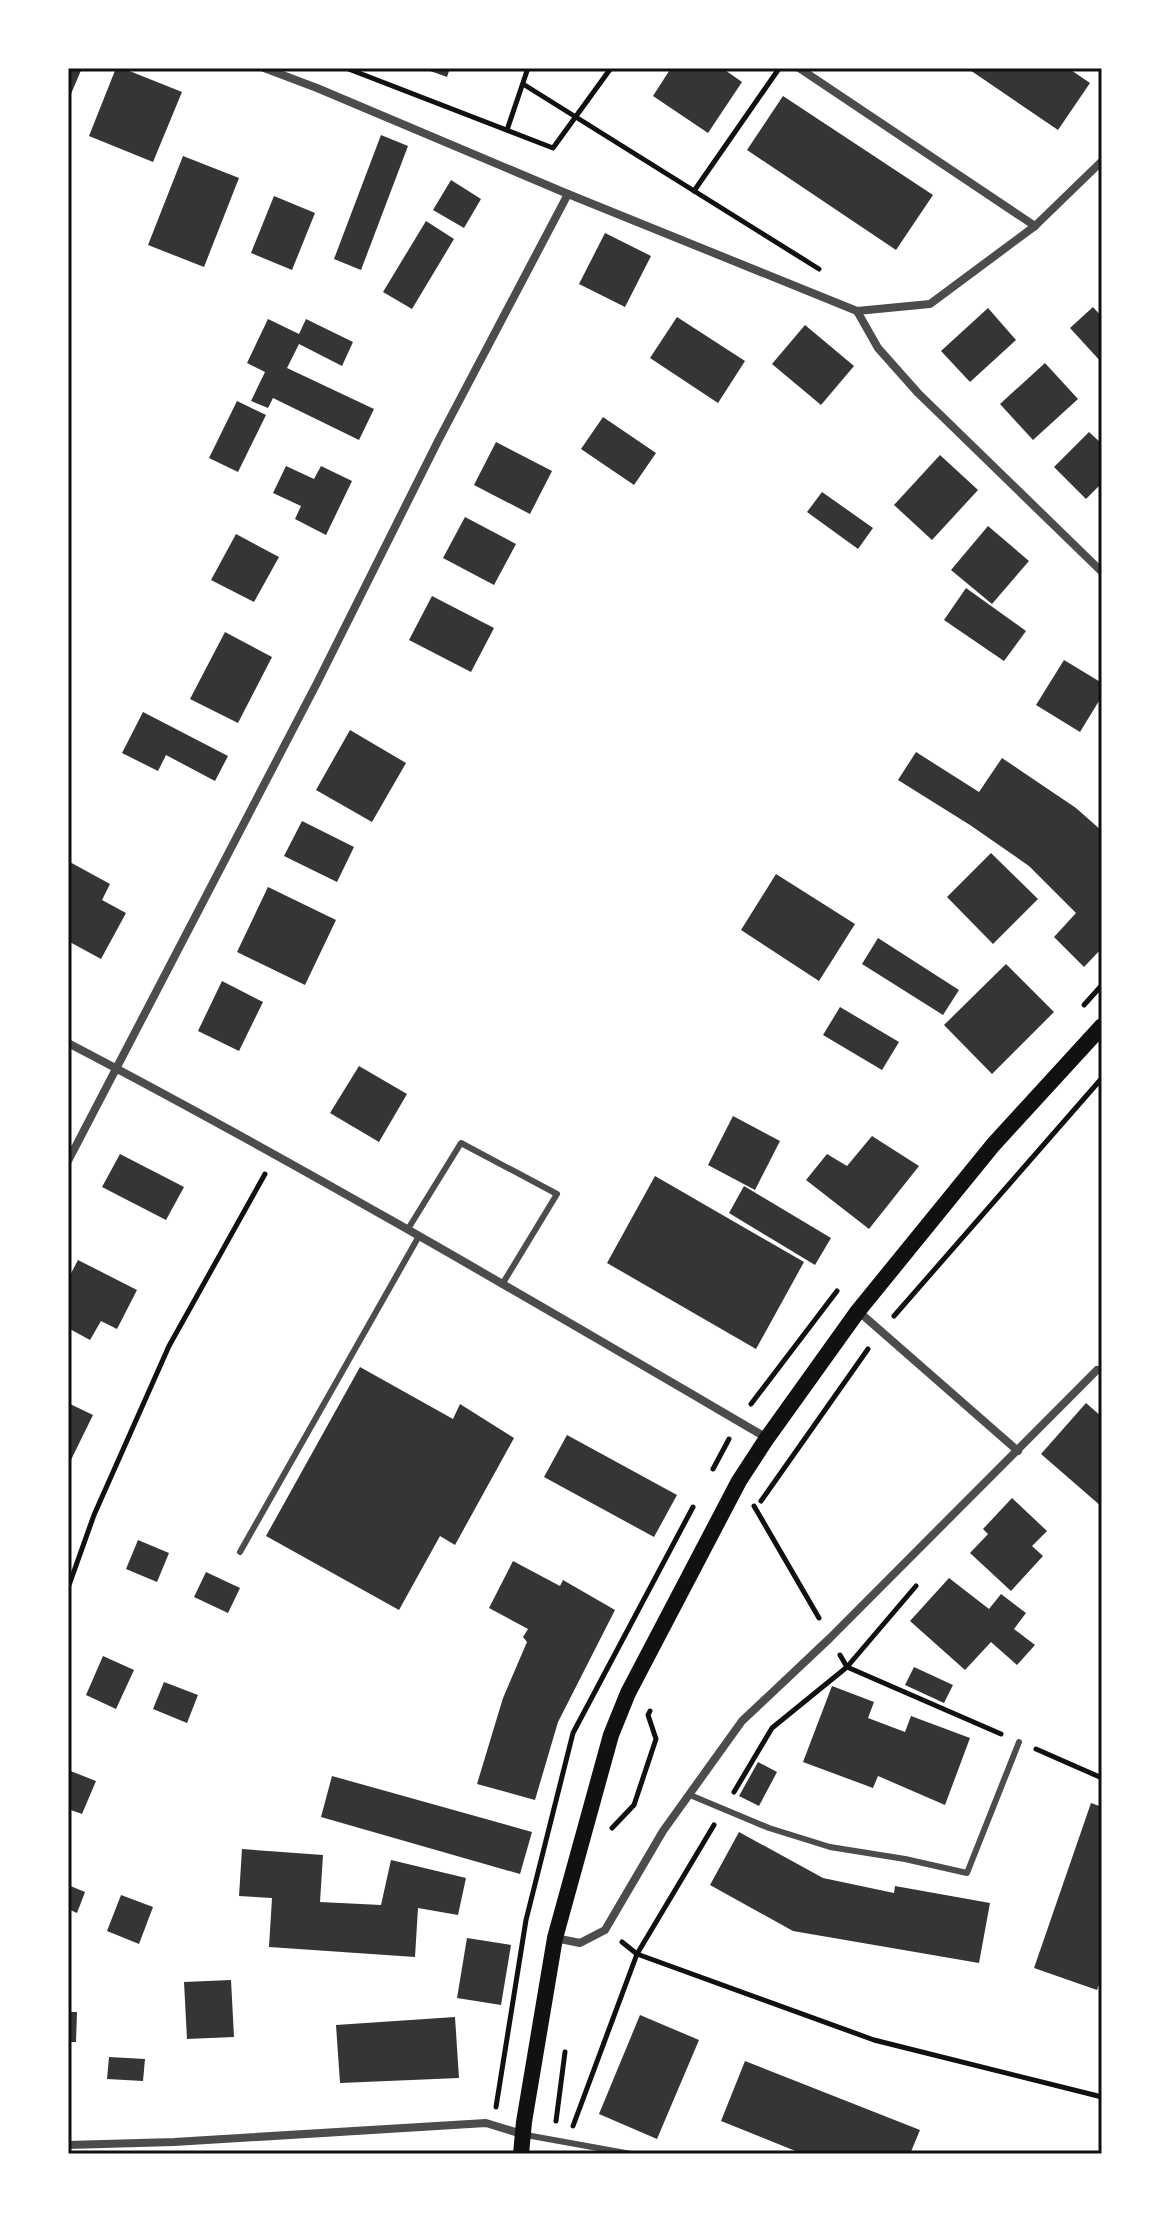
<svg xmlns="http://www.w3.org/2000/svg" width="1170" height="2222" viewBox="0 0 1170 2222" font-family="Cabin,sans-serif">
  <style>
    .building { fill: #353535 }
    .lines { fill: none; stroke-linecap: round; stroke-linejoin: round }
    .path { stroke: #111; stroke-width: 5 }
    .service { stroke: #4c4c4c; stroke-width: 6 }
    .minor { stroke: #4c4c4c; stroke-width: 8 }
    .secondary { stroke: #111; stroke-width: 16 }
    .neatline { fill: none; stroke: #111; stroke-width: 3 }
  </style>
  <rect width="100%" height="100%" fill="#fff"/>
  <g class="building">
    <polygon points="68,68 82,68 68,101"/>
    <polygon points="116,68 122,68 182,92 153,162 89,136"/>
    <polygon points="422,68 450,68 447,77"/>
    <polygon points="671,68 722,68 742,82 708,133 653,96"/>
    <polygon points="967,68 1068,68 1090,83 1058,130"/>
    <polygon points="783,96 933,195 896,250 747,150"/>
    <polygon points="381,135 408,146 361,270 334,259"/>
    <polygon points="183,156 239,178 204,267 148,245"/>
    <polygon points="451,180 481,199 464,228 433,210"/>
    <polygon points="274,196 315,213 292,270 251,253"/>
    <polygon points="426,221 454,239 412,309 383,292"/>
    <polygon points="605,233 651,256 625,307 579,284"/>
    <polygon points="1093,307 1102,317 1102,363 1070,328"/>
    <polygon points="988,308 1016,340 970,382 941,351"/>
    <polygon points="677,317 745,361 718,403 650,358"/>
    <polygon points="268,319 299,334 306,319 353,342 342,366 299,344 287,368 374,409 359,440 273,398 268,408 251,401 265,372 247,363"/>
    <polygon points="805,325 854,366 821,405 772,364"/>
    <polygon points="1045,363 1078,399 1033,440 1000,404"/>
    <polygon points="237,401 266,415 238,472 209,458"/>
    <polygon points="603,417 656,453 634,485 581,449"/>
    <polygon points="1089,432 1102,444 1102,483 1086,499 1054,467"/>
    <polygon points="496,442 552,471 530,514 474,485"/>
    <polygon points="940,455 978,490 932,540 894,505"/>
    <polygon points="286,466 314,479 321,466 352,481 326,535 295,519 301,506 273,493"/>
    <polygon points="822,492 873,528 858,549 807,512"/>
    <polygon points="465,517 516,544 494,585 443,558"/>
    <polygon points="988,526 1029,561 992,604 951,570"/>
    <polygon points="236,534 279,557 254,602 211,580"/>
    <polygon points="966,588 1026,631 1004,661 944,620"/>
    <polygon points="432,596 494,628 471,672 409,640"/>
    <polygon points="225,632 272,657 238,723 190,699"/>
    <polygon points="1064,660 1102,683 1102,696 1080,732 1036,705"/>
    <polygon points="143,712 228,756 215,781 166,755 158,771 122,753"/>
    <polygon points="350,730 406,763 372,822 316,790"/>
    <polygon points="916,752 979,792 1002,758 1076,808 1102,831 1102,948 1084,967 1054,937 1076,913 1029,866 970,825 898,780"/>
    <polygon points="302,821 354,847 337,882 284,856"/>
    <polygon points="991,853 1038,899 993,944 947,897"/>
    <polygon points="68,861 110,884 102,900 126,913 101,959 68,941"/>
    <polygon points="776,874 855,924 819,981 741,930"/>
    <polygon points="268,887 336,920 305,985 237,952"/>
    <polygon points="878,938 959,990 943,1015 862,964"/>
    <polygon points="1006,964 1054,1012 992,1074 944,1025"/>
    <polygon points="222,981 263,1002 239,1051 198,1031"/>
    <polygon points="840,1007 899,1042 882,1070 823,1035"/>
    <polygon points="359,1066 407,1094 379,1142 330,1113"/>
    <polygon points="733,1116 780,1141 755,1190 708,1165"/>
    <polygon points="872,1136 919,1166 869,1229 806,1180 827,1154 847,1166"/>
    <polygon points="120,1154 184,1187 166,1220 102,1187"/>
    <polygon points="655,1176 804,1262 756,1349 607,1263"/>
    <polygon points="744,1186 831,1238 815,1265 729,1213"/>
    <polygon points="78,1260 137,1290 117,1329 101,1321 90,1340 68,1328 68,1279"/>
    <polygon points="360,1367 453,1419 460,1404 514,1438 455,1545 440,1536 399,1610 266,1536"/>
    <polygon points="68,1403 93,1415 68,1466"/>
    <polygon points="1086,1403 1102,1417 1102,1507 1041,1454"/>
    <polygon points="567,1435 677,1495 654,1537 544,1477"/>
    <polygon points="1012,1498 1047,1531 1032,1546 1043,1556 1011,1591 970,1553 988,1534 983,1529"/>
    <polygon points="138,1540 169,1553 157,1582 126,1569"/>
    <polygon points="513,1561 560,1586 563,1580 615,1610 558,1722 535,1800 477,1784 503,1698 527,1642 523,1637 528,1629 489,1608"/>
    <polygon points="206,1572 240,1588 228,1613 194,1597"/>
    <polygon points="949,1578 989,1609 1001,1594 1026,1613 1014,1629 1035,1645 1017,1665 991,1642 965,1670 910,1621"/>
    <polygon points="103,1656 134,1670 116,1709 86,1695"/>
    <polygon points="914,1667 953,1685 944,1703 905,1685"/>
    <polygon points="164,1682 198,1695 187,1723 153,1709"/>
    <polygon points="832,1686 874,1702 868,1718 905,1732 911,1716 970,1738 945,1805 878,1776 873,1788 803,1762"/>
    <polygon points="758,1762 777,1772 759,1806 739,1796"/>
    <polygon points="68,1770 96,1781 82,1814 68,1809"/>
    <polygon points="332,1776 532,1832 520,1874 321,1817"/>
    <polygon points="1091,1803 1102,1807 1102,1976 1097,1990 1034,1968"/>
    <polygon points="739,1832 823,1878 894,1893 895,1886 990,1903 979,1963 793,1931 710,1885"/>
    <polygon points="242,1849 323,1855 320,1902 381,1905 391,1860 466,1878 458,1915 418,1908 415,1957 269,1947 272,1898 239,1896"/>
    <polygon points="68,1885 85,1892 77,1913 68,1909"/>
    <polygon points="121,1895 153,1907 139,1944 107,1931"/>
    <polygon points="467,1938 511,1945 501,2005 457,1998"/>
    <polygon points="231,1980 234,2037 187,2039 184,1982"/>
    <polygon points="68,2012 77,2012 76,2042 68,2042"/>
    <polygon points="640,2015 699,2040 657,2139 599,2114"/>
    <polygon points="455,2017 459,2078 340,2083 336,2025"/>
    <polygon points="109,2057 145,2059 143,2081 107,2079"/>
    <polygon points="745,2061 920,2130 910,2154 803,2154 721,2121"/>
  </g>
  <g class="lines">
    <g class="path">
      <polyline points="346,68 553,148 611,68"/>
      <polyline points="523,84 819,269"/>
      <polyline points="507,130 528,68"/>
      <polyline points="694,191 778,70"/>
      <polyline points="1084,1005 1102,985"/>
      <polyline points="894,1316 1102,1078"/>
      <polyline points="751,1404 837,1291"/>
      <polyline points="713,1469 729,1439"/>
      <polyline points="761,1501 868,1349"/>
      <polyline points="754,1506 819,1618"/>
      <polyline points="68,1588 94,1515 169,1346 265,1174"/>
      <polyline points="840,1655 847,1667 1001,1734"/>
      <polyline points="1036,1749 1102,1778"/>
      <polyline points="734,1792 772,1728 847,1667 916,1586"/>
      <polyline points="612,1828 634,1805 656,1739 648,1715 650,1711"/>
      <polyline points="622,1942 637,1954 874,2040 1102,2097"/>
      <polyline points="496,2107 526,1920 573,1733 693,1507"/>
      <polyline points="556,2121 565,2052"/>
      <polyline points="573,2126 637,1954 714,1825"/>
    </g>
    <g class="service">
      <polyline points="408,1229 461,1143 557,1194 503,1283"/>
      <polyline points="240,1552 419,1236"/>
      <polyline points="690,1795 769,1828 830,1847 905,1859 967,1873 1019,1742"/>
      <polyline points="526,2135 631,2154"/>
    </g>
    <g class="minor">
      <polyline points="264,68 317,88 568,194 857,311 878,348 918,393 1102,572"/>
      <polyline points="799,68 1035,226"/>
      <polyline points="857,311 930,304 1035,226 1102,161"/>
      <path d="M68,1043C305,1167 536,1303 767,1438"/>
      <polyline points="68,1161 317,683 438,441 568,194"/>
      <polyline points="858,1311 1018,1451"/>
      <polyline points="555,1938 580,1943 605,1930 663,1831 742,1721 830,1638 1097,1370"/>
      <polyline points="68,2145 174,2142 486,2123 522,2134"/>
    </g>
    <polyline class="secondary" points="521,2154 524,2122 555,1938 611,1735 628,1693 739,1481 767,1438 858,1311 993,1145 1102,1026"/>
  </g>
  <rect width="1170" height="2222" fill="none" stroke="#ffffff" stroke-width="140"/>
  <rect x="70" y="70" width="1030" height="2082" class="neatline"/>
</svg>
